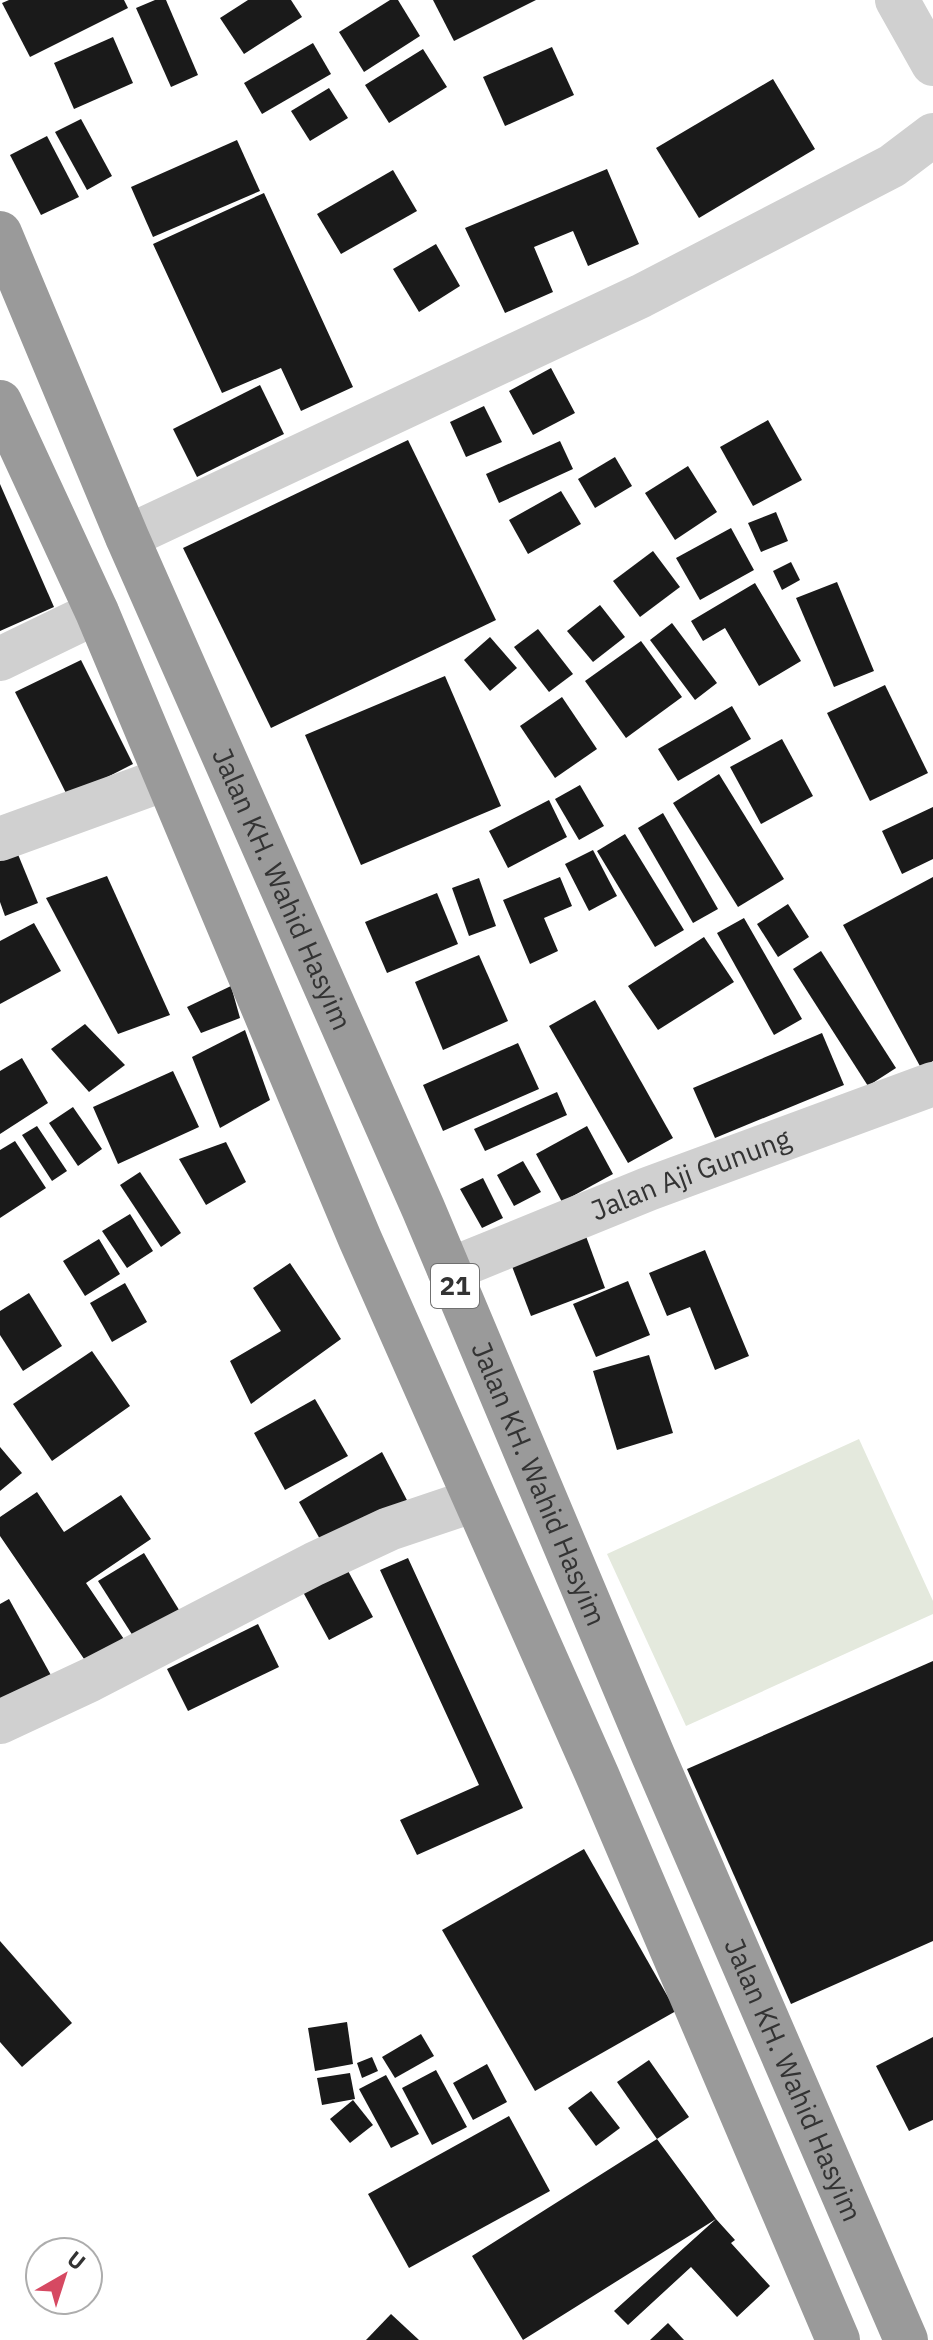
<svg xmlns="http://www.w3.org/2000/svg" width="933" height="2340" viewBox="0 0 933 2340" font-family="'IBM Plex Sans',sans-serif">
  <style>
    .green { fill: #e4e9dd }
    .building { fill: #1a1a1a }
    .lines { fill: none; stroke-linecap: round; stroke-linejoin: round }
    .street { stroke: #d0d0d0; stroke-width: 44 }
    .highway { stroke: #9a9a9a; stroke-width: 44 }
    .labels { text-anchor: middle; stroke-width: 8; stroke-linejoin: round; paint-order: stroke }
    .shield { fill: #fff; stroke: #707070; stroke-width: 2 }
    .shield-label { font-size: 26px; font-weight: bold; fill: #333 }
    .street-label { font-size: 28px; fill: #333; stroke: #fff }
  </style>
  <rect width="100%" height="100%" fill="#fff"/>
  <polygon class="green" points="859,1439 933,1601 933,1614 686,1726 607,1554"/>
  <g class="building">
    <polygon points="9,0 124,0 128,8 30,57 2,3"/>
    <polygon points="155,0 166,0 198,75 171,87 136,8"/>
    <polygon points="248,0 291,0 302,17 244,54 220,18"/>
    <polygon points="390,0 398,0 420,36 364,72 339,32"/>
    <polygon points="433,0 536,0 454,41"/>
    <polygon points="113,37 133,83 74,109 54,63"/>
    <polygon points="313,43 331,74 262,114 244,83"/>
    <polygon points="552,47 574,95 505,126 483,77"/>
    <polygon points="423,49 447,87 389,123 365,85"/>
    <polygon points="773,79 815,149 699,218 656,148"/>
    <polygon points="329,88 348,118 310,141 291,111"/>
    <polygon points="81,119 112,176 87,190 55,132"/>
    <polygon points="47,136 79,197 41,215 10,155"/>
    <polygon points="237,140 260,191 153,237 131,187"/>
    <polygon points="607,169 639,244 588,266 573,231 534,247 553,292 505,313 465,228"/>
    <polygon points="393,170 417,211 341,254 317,214"/>
    <polygon points="264,193 353,387 301,411 281,368 222,393 153,244"/>
    <polygon points="436,244 460,286 419,312 393,269"/>
    <polygon points="551,368 575,413 533,435 509,391"/>
    <polygon points="260,385 284,434 197,477 173,429"/>
    <polygon points="484,406 502,442 466,457 450,422"/>
    <polygon points="768,420 802,480 753,506 720,447"/>
    <polygon points="408,440 496,620 271,728 183,548"/>
    <polygon points="560,441 573,469 499,503 486,474"/>
    <polygon points="615,457 632,486 595,508 578,479"/>
    <polygon points="688,466 717,512 675,540 645,493"/>
    <polygon points="0,484 54,607 0,631"/>
    <polygon points="561,491 581,524 528,554 509,520"/>
    <polygon points="776,512 788,541 761,552 748,523"/>
    <polygon points="731,528 754,570 700,600 676,558"/>
    <polygon points="653,551 680,587 640,617 613,581"/>
    <polygon points="791,562 800,580 782,590 773,571"/>
    <polygon points="837,582 874,671 834,687 796,598"/>
    <polygon points="755,583 801,661 759,686 725,628 703,641 691,621"/>
    <polygon points="600,605 625,637 593,662 567,631"/>
    <polygon points="672,623 717,683 695,700 650,640"/>
    <polygon points="538,629 573,674 549,692 514,647"/>
    <polygon points="490,637 517,668 490,691 464,660"/>
    <polygon points="641,641 682,697 626,738 585,681"/>
    <polygon points="81,660 133,764 68,797 15,692"/>
    <polygon points="445,676 501,806 361,865 305,735"/>
    <polygon points="885,685 928,773 870,801 827,713"/>
    <polygon points="562,697 597,749 555,778 520,726"/>
    <polygon points="732,706 751,739 678,781 658,749"/>
    <polygon points="782,739 813,796 761,824 730,767"/>
    <polygon points="719,774 784,879 738,907 673,803"/>
    <polygon points="580,785 604,826 579,840 555,799"/>
    <polygon points="549,800 567,837 508,868 489,831"/>
    <polygon points="933,807 933,859 902,874 882,831"/>
    <polygon points="663,813 718,909 693,923 638,828"/>
    <polygon points="625,834 684,930 655,947 597,851"/>
    <polygon points="593,850 617,896 589,911 565,864"/>
    <polygon points="17,852 38,903 5,916 0,902 0,859"/>
    <polygon points="107,876 170,1015 118,1034 46,898"/>
    <polygon points="560,877 572,906 544,918 558,951 530,964 503,900"/>
    <polygon points="933,877 933,1061 921,1068 843,925"/>
    <polygon points="479,878 496,926 469,936 452,888"/>
    <polygon points="437,893 458,944 387,973 365,922"/>
    <polygon points="788,904 809,937 778,957 757,924"/>
    <polygon points="744,918 802,1019 774,1035 717,933"/>
    <polygon points="34,923 61,971 0,1004 0,941"/>
    <polygon points="704,937 734,982 658,1030 628,986"/>
    <polygon points="821,951 896,1068 868,1086 793,969"/>
    <polygon points="479,955 508,1021 443,1050 415,982"/>
    <polygon points="231,986 240,1018 201,1033 187,1007"/>
    <polygon points="595,1000 673,1138 628,1163 549,1026"/>
    <polygon points="85,1024 125,1065 89,1092 51,1049"/>
    <polygon points="245,1030 270,1100 220,1128 192,1057"/>
    <polygon points="822,1033 844,1085 715,1138 693,1088"/>
    <polygon points="518,1043 539,1089 443,1131 423,1085"/>
    <polygon points="22,1058 48,1103 0,1134 0,1071"/>
    <polygon points="173,1071 199,1127 118,1164 93,1107"/>
    <polygon points="557,1092 567,1115 485,1151 474,1129"/>
    <polygon points="73,1107 102,1149 78,1166 49,1123"/>
    <polygon points="37,1126 67,1171 52,1181 22,1135"/>
    <polygon points="587,1126 613,1174 562,1202 536,1154"/>
    <polygon points="15,1141 46,1188 0,1218 0,1150"/>
    <polygon points="226,1142 246,1182 206,1205 179,1159"/>
    <polygon points="523,1161 541,1192 514,1206 497,1175"/>
    <polygon points="140,1172 181,1233 161,1247 120,1185"/>
    <polygon points="483,1178 503,1218 482,1228 460,1189"/>
    <polygon points="130,1214 153,1251 127,1268 102,1231"/>
    <polygon points="583,1228 605,1288 531,1316 508,1256"/>
    <polygon points="99,1239 120,1274 85,1296 63,1261"/>
    <polygon points="705,1250 749,1356 715,1370 690,1307 667,1316 649,1273"/>
    <polygon points="290,1263 341,1339 251,1404 230,1361 281,1331 253,1288"/>
    <polygon points="628,1281 650,1335 596,1357 573,1304"/>
    <polygon points="125,1283 147,1322 112,1342 90,1303"/>
    <polygon points="29,1293 62,1346 23,1371 0,1335 0,1311"/>
    <polygon points="92,1351 130,1406 52,1461 13,1404"/>
    <polygon points="649,1355 673,1433 617,1450 593,1371"/>
    <polygon points="315,1399 348,1456 285,1490 254,1433"/>
    <polygon points="0,1447 22,1473 0,1491"/>
    <polygon points="382,1452 409,1504 325,1548 299,1502"/>
    <polygon points="37,1492 64,1532 121,1495 151,1539 86,1583 132,1651 95,1675 0,1536 0,1517"/>
    <polygon points="144,1553 184,1618 140,1647 98,1581"/>
    <polygon points="408,1558 523,1808 417,1855 400,1820 479,1785 380,1570"/>
    <polygon points="347,1569 373,1617 329,1640 303,1592"/>
    <polygon points="9,1599 58,1688 0,1721 0,1604"/>
    <polygon points="258,1624 279,1667 188,1711 167,1669"/>
    <polygon points="933,1661 933,1941 791,2004 687,1769"/>
    <polygon points="584,1849 676,2011 535,2091 442,1930"/>
    <polygon points="0,1941 72,2023 22,2067 0,2042"/>
    <polygon points="347,2022 353,2064 315,2071 308,2028"/>
    <polygon points="421,2034 434,2056 395,2078 382,2057"/>
    <polygon points="933,2037 933,2120 909,2131 876,2066"/>
    <polygon points="372,2057 378,2071 362,2078 357,2063"/>
    <polygon points="649,2060 689,2117 657,2139 617,2082"/>
    <polygon points="487,2064 507,2102 473,2120 453,2083"/>
    <polygon points="436,2070 467,2127 432,2145 402,2088"/>
    <polygon points="350,2073 355,2099 322,2105 317,2078"/>
    <polygon points="386,2075 419,2134 391,2148 359,2089"/>
    <polygon points="591,2091 620,2128 596,2146 568,2108"/>
    <polygon points="353,2100 373,2125 350,2143 330,2119"/>
    <polygon points="509,2116 550,2191 409,2268 368,2194"/>
    <polygon points="657,2139 716,2219 735,2240 731,2243 770,2286 737,2317 691,2267 628,2325 614,2311 716,2219 523,2340 472,2256"/>
    <polygon points="391,2314 419,2340 366,2340"/>
    <polygon points="668,2323 684,2340 650,2340"/>
  </g>
  <g class="lines">
    <g class="street">
      <polyline points="897,0 933,64"/>
      <polyline points="127,537 641,296 892,166 933,135"/>
      <polyline points="0,659 97,612"/>
      <polyline points="0,839 165,779"/>
      <path id="s1" d="M449,1270L648,1189L933,1084"/>
      <polyline points="0,1722 90,1680 314,1564 389,1529 475,1500"/>
    </g>
    <g class="highway">
      <path id="s2" d="M0,233L127,537L423,1208L653,1755L906,2340"/>
      <polyline points="0,402 97,612 360,1239 598,1777 838,2340"/>
    </g>
  </g>
  <g class="labels">
    <rect class="shield" x="431" y="1264" width="48" height="44" rx="6"/>
    <g class="shield-label">
      <text x="455" y="1295">21</text>
    </g>
    <g class="street-label">
      <text dy="10" stroke="none"><textPath href="#s2" startOffset="714">Jalan KH. Wahid Hasyim</textPath></text>
      <text dy="10" stroke="none"><textPath href="#s1" startOffset="260">Jalan Aji Gunung</textPath></text>
      <text dy="10" stroke="none"><textPath href="#s2" startOffset="1362">Jalan KH. Wahid Hasyim</textPath></text>
      <text dy="10" stroke="none"><textPath href="#s2" startOffset="2010">Jalan KH. Wahid Hasyim</textPath></text>
    </g>
  </g>
  <g transform="translate(64 2276) rotate(39)"><circle r="38" fill="#ffffff" stroke="#adadad" stroke-width="2"/>
  <path d="M0-6L14 30L0 20L-14 30Z" fill="#d64962"/>
  <text y="-12" font-size="22" font-weight="bold" text-anchor="middle" fill="#333333">U</text>
  </g>
</svg>
